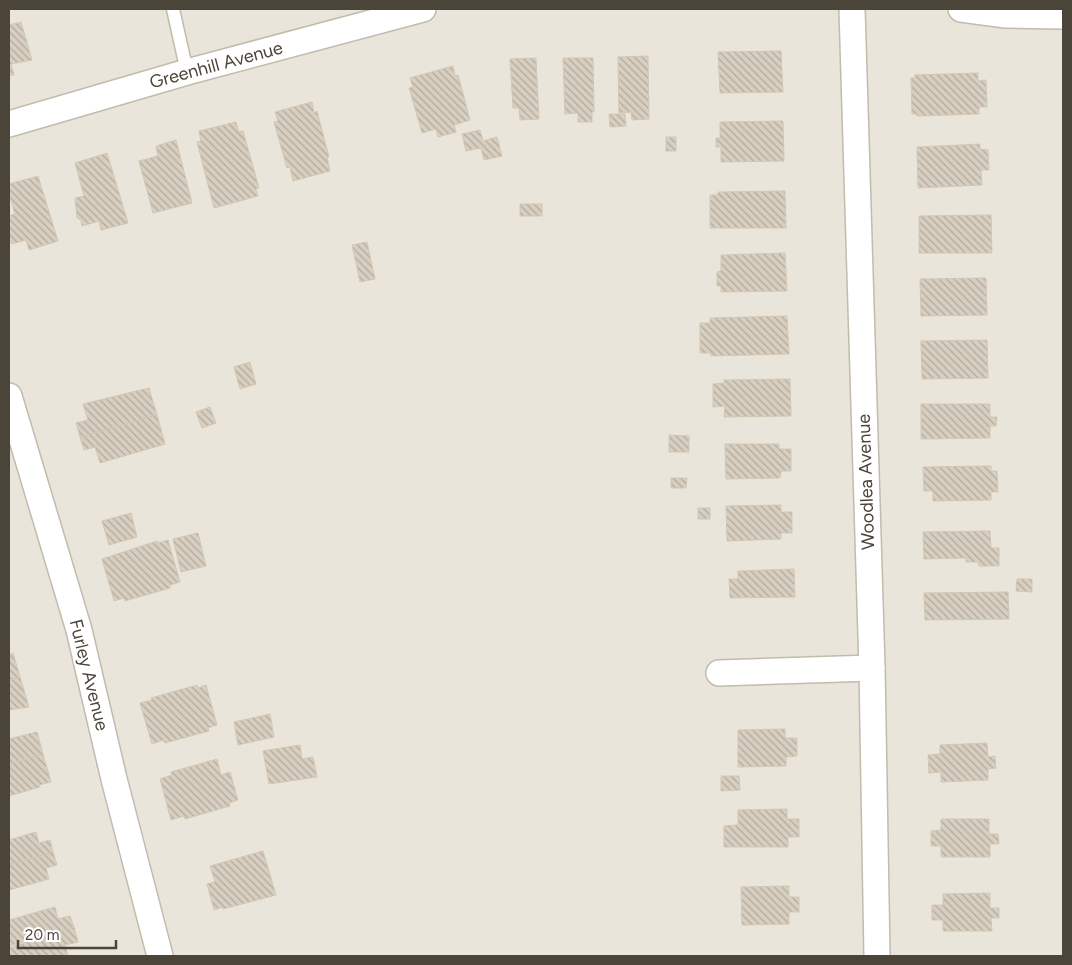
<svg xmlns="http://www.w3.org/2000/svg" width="1072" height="965" viewBox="0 0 1072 965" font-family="Figtree,sans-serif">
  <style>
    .residential { fill: #eae5da }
    .building { fill: url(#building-back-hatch); stroke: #d3c7b4 }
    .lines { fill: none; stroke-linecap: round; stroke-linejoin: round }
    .lane-casing { stroke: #c2bbae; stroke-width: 15 }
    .street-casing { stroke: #c2bbae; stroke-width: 28 }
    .lane { stroke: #fff; stroke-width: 12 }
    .street { stroke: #fff; stroke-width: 25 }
    .labels { text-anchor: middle; stroke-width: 4.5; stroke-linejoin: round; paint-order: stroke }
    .street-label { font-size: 18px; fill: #4b4439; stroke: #fff }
  </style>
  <defs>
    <pattern id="building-back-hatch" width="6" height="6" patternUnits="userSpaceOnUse" patternTransform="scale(1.25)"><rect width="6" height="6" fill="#d8cfc1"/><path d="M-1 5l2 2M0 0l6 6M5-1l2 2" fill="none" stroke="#b1aa9e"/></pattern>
  </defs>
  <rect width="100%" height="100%" fill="#f6f3ec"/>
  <rect class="residential" x="9" y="9" width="1054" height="947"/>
  <g class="building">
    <polygon points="21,22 32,60 11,64 14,75 9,76 9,25"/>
    <polygon points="781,51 783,92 720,93 718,52"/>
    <polygon points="648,56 649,119 632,120 631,112 619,113 618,57"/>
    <polygon points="536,58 539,119 520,120 519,108 513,108 510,59"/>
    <polygon points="563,58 593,58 594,112 592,112 592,122 578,122 578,113 565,114"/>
    <polygon points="453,66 455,76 458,75 470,120 454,125 456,132 438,137 436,129 422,133 409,88 413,87 410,78"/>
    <polygon points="978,73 978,81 986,80 987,107 979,107 979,114 917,116 917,114 912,114 911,78 915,78 915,75"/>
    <polygon points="312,102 314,113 317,111 329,157 327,157 330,171 293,181 290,167 287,168 274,122 278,121 275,112"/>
    <polygon points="609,114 625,114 626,126 610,127"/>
    <polygon points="783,121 784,161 721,162 721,147 716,147 716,138 720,138 720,122"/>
    <polygon points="236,122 239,132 243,131 259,188 256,189 258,196 214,208 197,142 201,141 199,131"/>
    <polygon points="480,130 483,141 497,137 502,156 484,160 481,148 466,151 462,134"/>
    <rect x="666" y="137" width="10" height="14"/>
    <polygon points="176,140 192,203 153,213 139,161 158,156 156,146"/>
    <polygon points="980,144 980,149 988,150 989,170 981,170 982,185 918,188 917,147"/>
    <polygon points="107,153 128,223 101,230 99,221 82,226 81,220 77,218 75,198 84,196 75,163"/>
    <polygon points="38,176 58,241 29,250 26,240 12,244 9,238 9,216 15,214 9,194 9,184"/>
    <polygon points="785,191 786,228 710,228 710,195 718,195 718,192"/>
    <rect x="520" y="204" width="22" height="12"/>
    <polygon points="991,215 992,253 919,253 919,216"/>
    <polygon points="367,242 375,279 360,282 352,245"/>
    <polygon points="785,253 787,291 721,292 721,286 717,286 717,272 721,271 721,255"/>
    <polygon points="986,278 987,315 921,316 920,279"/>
    <polygon points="787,316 789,354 711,356 711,353 700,353 700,323 710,323 710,318"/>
    <polygon points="987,340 988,378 922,379 921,341"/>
    <polygon points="250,362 256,384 240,389 234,367"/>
    <polygon points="790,379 791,416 724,417 725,406 713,407 713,384 724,383 724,380"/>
    <polygon points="149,388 157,415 80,437 76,423 88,420 83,404"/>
    <polygon points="921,404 990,404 990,417 997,417 996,426 990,426 990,438 921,439"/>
    <polygon points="210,407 216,423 202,428 196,412"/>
    <polygon points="157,415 165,444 100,463 95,447 84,450 80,437"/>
    <polygon points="669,435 689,436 689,452 669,452"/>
    <polygon points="725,444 779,444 779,449 791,449 791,471 781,471 780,478 726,479"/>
    <polygon points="991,466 991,471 997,471 998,492 991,492 991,500 933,501 933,491 924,491 923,467"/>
    <polygon points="671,478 687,478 686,488 671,488"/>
    <polygon points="781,505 781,512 792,512 792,533 781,533 781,539 727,541 726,506"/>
    <rect x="698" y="508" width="12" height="11"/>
    <polygon points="131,513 137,537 109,545 102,521"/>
    <polygon points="990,531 991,548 999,548 999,566 979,566 978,562 966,562 966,558 924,559 923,532"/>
    <polygon points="198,533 206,566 181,572 173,539"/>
    <polygon points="168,540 180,582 170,585 170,588 125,601 124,598 114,601 102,559 157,541 158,543"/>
    <polygon points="794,569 795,597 730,598 729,579 738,579 738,571"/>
    <polygon points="1017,579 1032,579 1032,592 1016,591"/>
    <polygon points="1008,592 1009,619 925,620 924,593"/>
    <polygon points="13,653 20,677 9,680 9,655"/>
    <polygon points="20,677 29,707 9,710 9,680"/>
    <polygon points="197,685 198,688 206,685 217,725 208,728 209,731 165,743 163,740 152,744 140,703 152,700 151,698"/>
    <polygon points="270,714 274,737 238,745 234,722"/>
    <polygon points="785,729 785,738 797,738 797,756 786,757 786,766 738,767 738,730"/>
    <polygon points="37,732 43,754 9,764 9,739"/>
    <polygon points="987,743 988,757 995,756 996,768 988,769 988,780 941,782 941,772 929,773 928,755 940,754 940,745"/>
    <polygon points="300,745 302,759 313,757 317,777 269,784 263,751"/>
    <polygon points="43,754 51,782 39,785 40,787 9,796 9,764"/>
    <polygon points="217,759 221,775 230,772 238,800 229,803 230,806 185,819 184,816 171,820 160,779 172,775 171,772"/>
    <polygon points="721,776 739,776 740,790 721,791"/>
    <polygon points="787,809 787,819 799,819 799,837 788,837 788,847 724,847 724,826 738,825 738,810"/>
    <polygon points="941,819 989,819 989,834 998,834 999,844 990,844 990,857 941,857 941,846 931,846 931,831 941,830"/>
    <polygon points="36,832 39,843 50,840 53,852 9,865 9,840"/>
    <polygon points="263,851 276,895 223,909 223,907 214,910 207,884 215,882 210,866"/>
    <polygon points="53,852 57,865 46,868 49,879 9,890 9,865"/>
    <polygon points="789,886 789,897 799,897 799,912 789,912 789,924 742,925 741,887"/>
    <polygon points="990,893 990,908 999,908 999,918 991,918 992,931 943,931 943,920 932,920 932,905 943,905 943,894"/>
    <polygon points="55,907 58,919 70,916 74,927 9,946 9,920"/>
    <polygon points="74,927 78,942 65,945 68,956 9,956 9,948"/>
  </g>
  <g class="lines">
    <g class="lane-casing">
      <polyline id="lane" points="173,9 187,72"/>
    </g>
    <g class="street-casing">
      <g id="street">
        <polyline points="852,9 872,668 877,956"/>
        <polyline points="961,9 1006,15 1063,16"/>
        <polyline points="9,124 187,72 423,9"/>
        <polyline points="9,396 79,630 114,779 160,956"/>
        <polyline points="719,673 872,668"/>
      </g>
    </g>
    <use href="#lane" class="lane"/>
    <use href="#street" class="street"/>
  </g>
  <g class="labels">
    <g class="street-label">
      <text transform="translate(216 65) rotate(-15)" y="6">Greenhill Avenue</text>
      <text transform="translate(866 482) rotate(-92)" y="6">Woodlea Avenue</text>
      <text transform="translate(89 675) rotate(76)" y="6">Furley Avenue</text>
    </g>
  </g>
  <rect width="1072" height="965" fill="none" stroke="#4b4439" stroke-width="20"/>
  <path d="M18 940v8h98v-8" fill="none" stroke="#4b4439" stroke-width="2.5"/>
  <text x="25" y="940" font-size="15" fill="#4b4439" stroke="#ffffff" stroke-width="4" paint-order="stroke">20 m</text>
</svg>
